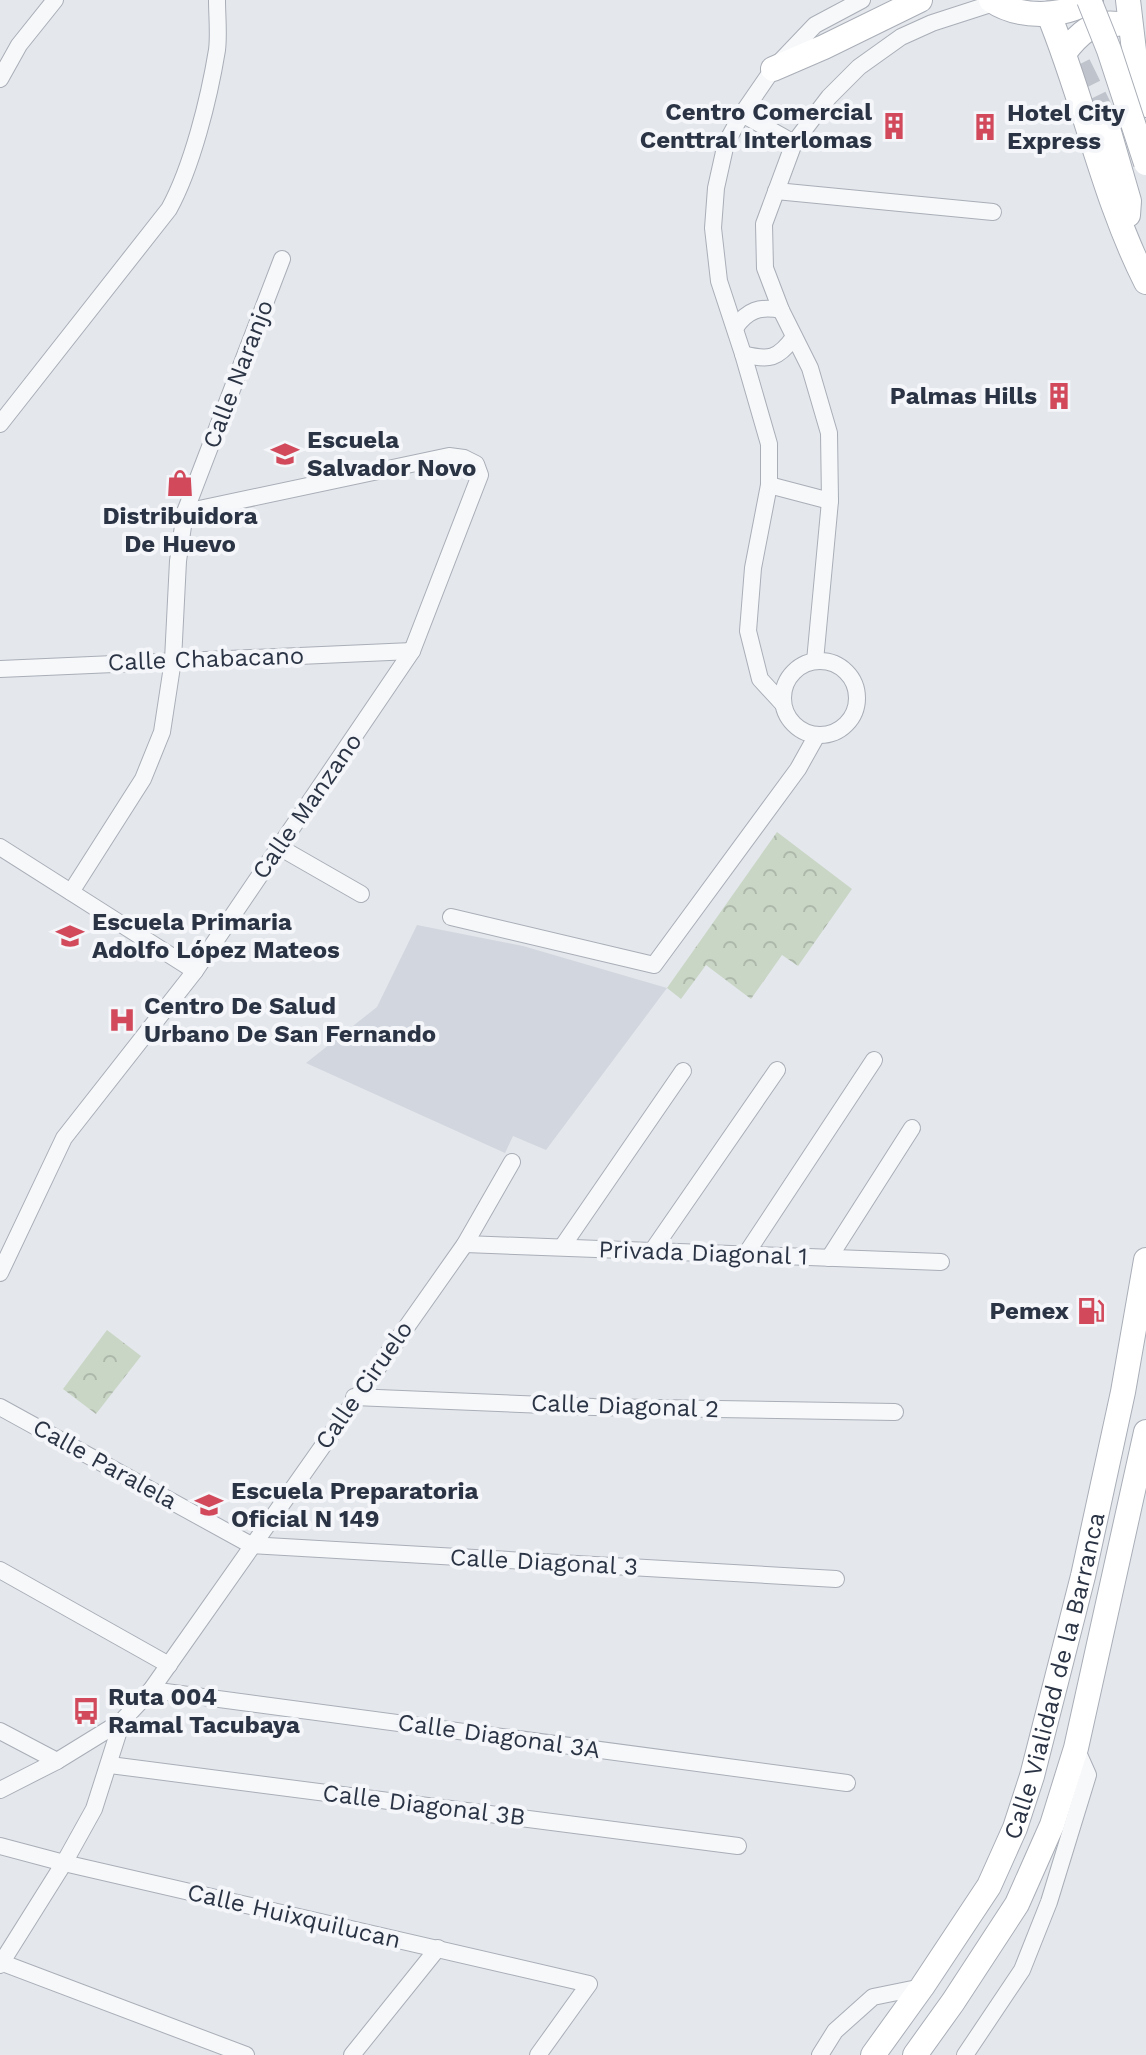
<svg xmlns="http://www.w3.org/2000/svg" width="1146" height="2055" viewBox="0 0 1146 2055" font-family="'Work Sans',sans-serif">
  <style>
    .built { fill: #d2d6de }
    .park { fill: url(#park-crowns) }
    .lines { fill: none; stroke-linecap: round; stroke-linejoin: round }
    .secondary-tunnel { stroke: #bfc3cb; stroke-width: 24; stroke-dasharray: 24 12; stroke-linecap: butt }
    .street-casing { stroke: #a9aeb7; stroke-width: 18 }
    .secondary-casing { stroke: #a9aeb7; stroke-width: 26 }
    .street { stroke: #f7f8fa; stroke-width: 16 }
    .secondary { stroke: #fff; stroke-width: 24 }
    .secondary-bridge-casing { stroke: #a9aeb7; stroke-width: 26; stroke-linecap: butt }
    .secondary-bridge { stroke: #fff; stroke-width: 24 }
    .labels { text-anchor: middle; stroke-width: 8; stroke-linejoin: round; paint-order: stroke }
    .poi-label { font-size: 24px; font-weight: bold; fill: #2b3445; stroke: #f4f6f9; text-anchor: start }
    .street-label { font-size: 24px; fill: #2b3445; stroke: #f4f6f9 }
  </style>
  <defs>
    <pattern id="park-crowns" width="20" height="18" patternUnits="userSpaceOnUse" patternTransform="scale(2)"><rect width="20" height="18" fill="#c9d6c5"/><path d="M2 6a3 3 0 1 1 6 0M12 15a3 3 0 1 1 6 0" fill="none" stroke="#adb8ab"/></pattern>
  </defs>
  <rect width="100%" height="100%" fill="#e4e7ec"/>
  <polygon class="built" points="417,925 523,946 667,988 546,1150 513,1136 505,1153 306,1063 377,1007"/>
  <g class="park">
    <polygon points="777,832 852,889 798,966 782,955 751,999 706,965 681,999 667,988"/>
    <polygon points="107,1330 141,1356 96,1414 63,1389"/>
  </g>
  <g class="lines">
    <polyline class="secondary-tunnel" points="1047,0 1105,118"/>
    <g class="street-casing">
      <g id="street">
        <polyline points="0,79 19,45 55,0"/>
        <polyline points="742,114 794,143"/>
        <polyline points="776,191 993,212"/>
        <path d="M735,328C747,310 760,306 781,310"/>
        <path d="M743,354C769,361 778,359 794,337"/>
        <path d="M0,424L169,209C192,167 209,99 217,50C219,34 217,16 217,0"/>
        <polyline points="769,485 830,501"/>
        <circle cx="820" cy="698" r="37"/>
        <polyline points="815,661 830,501 829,433 810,368 781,310 765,268 764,224 794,143 829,97 859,67 901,37 932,23 994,3"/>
        <polyline points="0,669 412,651"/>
        <polyline points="783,704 760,679 748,631 753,568 769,485 769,444 743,354 719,281 713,228 716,188 726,143 742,114 773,69 815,25 862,0"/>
        <polyline points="0,847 195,971"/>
        <polyline points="279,847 361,894"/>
        <polyline points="71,892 143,779 162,732 173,660 178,561 185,512 282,259"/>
        <polyline points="451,917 654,965 798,769 817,735"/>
        <polyline points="465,1244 941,1262"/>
        <polyline points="562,1247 683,1071"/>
        <polyline points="652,1251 777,1070"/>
        <polyline points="746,1254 874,1060"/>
        <polyline points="829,1258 912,1128"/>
        <polyline points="0,1273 64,1138 195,971 412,651 480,475 476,464 464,458 449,456 185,512"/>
        <polyline points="354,1397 594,1407 895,1412"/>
        <polyline points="0,1407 251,1545 836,1579"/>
        <polyline points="0,1570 169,1665"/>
        <polyline points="151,1690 847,1783"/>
        <polyline points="0,1731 57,1761"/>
        <polyline points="110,1765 738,1846"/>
        <polyline points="0,1790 57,1761 122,1721 151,1690 465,1244 512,1162"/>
        <polyline points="0,1846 64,1863 589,1984 538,2055"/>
        <polyline points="0,1962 246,2055"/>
        <polyline points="0,1965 64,1863 94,1809 122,1721"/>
        <polyline points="352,2055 438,1948"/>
        <polyline points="820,2055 835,2031 873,1997 922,1987"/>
        <polyline points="965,2055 1022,1970 1049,1902 1088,1775 1076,1748"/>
      </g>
    </g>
    <g class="secondary-casing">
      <g id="secondary">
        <path d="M991,0C1019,19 1063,18 1091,0"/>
        <polyline points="1128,0 1137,76 1146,105"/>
        <path d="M1049,15C1085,103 1103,197 1146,282"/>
        <path d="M1064,53C1079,34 1091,21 1117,24"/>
        <polyline points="773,69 824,47 920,0"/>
        <polyline points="1105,118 1129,201 1128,215"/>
        <path id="s1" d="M873,2055L922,1987L989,1886L1015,1828L1032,1776L1083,1576L1123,1392L1146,1260"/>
        <polyline points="915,2055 953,2002 1017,1904 1052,1825 1076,1748 1146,1432"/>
      </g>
    </g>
    <use href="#street" class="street"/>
    <use href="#secondary" class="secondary"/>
    <g class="secondary-bridge-casing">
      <polyline id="secondary-bridge" points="1089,0 1109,50 1146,163"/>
    </g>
    <use href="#secondary-bridge" class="secondary-bridge"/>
  </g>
  <defs>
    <g id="building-bare" transform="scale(2.16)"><path d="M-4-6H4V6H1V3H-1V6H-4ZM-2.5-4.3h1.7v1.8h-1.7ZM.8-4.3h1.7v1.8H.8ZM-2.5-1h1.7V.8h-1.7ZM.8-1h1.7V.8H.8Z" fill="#d1495b" stroke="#f4f6f9" stroke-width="2.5" paint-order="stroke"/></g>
    <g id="school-bare" transform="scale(2.16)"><path d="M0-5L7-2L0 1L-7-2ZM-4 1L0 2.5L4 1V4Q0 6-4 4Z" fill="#d1495b" stroke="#f4f6f9" stroke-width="2.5" paint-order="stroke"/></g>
    <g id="shop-bare" transform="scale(2.16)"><path d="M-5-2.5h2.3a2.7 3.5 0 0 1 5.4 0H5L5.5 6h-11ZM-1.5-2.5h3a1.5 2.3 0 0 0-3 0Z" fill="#d1495b" stroke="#f4f6f9" stroke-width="2.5" paint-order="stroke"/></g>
    <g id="hospital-bare" transform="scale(2.16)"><path d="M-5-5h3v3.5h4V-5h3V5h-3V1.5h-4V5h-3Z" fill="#d1495b" stroke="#f4f6f9" stroke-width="2.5" paint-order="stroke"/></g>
    <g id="fuel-bare" transform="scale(2.16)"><path d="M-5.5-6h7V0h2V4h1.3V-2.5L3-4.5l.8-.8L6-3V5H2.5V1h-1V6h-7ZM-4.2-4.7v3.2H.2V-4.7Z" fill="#d1495b" stroke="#f4f6f9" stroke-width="2.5" paint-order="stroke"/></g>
    <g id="bus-bare" transform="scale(2.16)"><path d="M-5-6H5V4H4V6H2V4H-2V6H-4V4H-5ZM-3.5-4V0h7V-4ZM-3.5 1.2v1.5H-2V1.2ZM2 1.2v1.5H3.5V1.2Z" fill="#d1495b" stroke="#f4f6f9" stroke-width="2.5" paint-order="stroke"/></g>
  </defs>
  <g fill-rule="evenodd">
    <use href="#building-bare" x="894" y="126"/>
    <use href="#building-bare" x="985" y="127"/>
    <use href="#building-bare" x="1059" y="396"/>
    <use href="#school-bare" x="285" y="454"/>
    <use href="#shop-bare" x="180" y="483"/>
    <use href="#school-bare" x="70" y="936"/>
    <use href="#hospital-bare" x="122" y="1020"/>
    <use href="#fuel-bare" x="1091" y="1311"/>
    <use href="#school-bare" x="209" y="1505"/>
    <use href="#bus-bare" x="86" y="1711"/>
  </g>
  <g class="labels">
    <g class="poi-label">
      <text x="872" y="120" text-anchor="end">Centro Comercial<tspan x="872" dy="28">Centtral Interlomas</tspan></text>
      <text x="1007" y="121">Hotel City<tspan x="1007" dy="28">Express</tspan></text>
      <text x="1037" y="404" text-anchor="end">Palmas Hills</text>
      <text x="307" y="448">Escuela<tspan x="307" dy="28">Salvador Novo</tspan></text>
      <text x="180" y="524" text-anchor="middle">Distribuidora<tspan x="180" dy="28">De Huevo</tspan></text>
      <text x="92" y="930">Escuela Primaria<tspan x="92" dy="28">Adolfo López Mateos</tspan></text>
      <text x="144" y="1014">Centro De Salud<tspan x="144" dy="28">Urbano De San Fernando</tspan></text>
      <text x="1069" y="1319" text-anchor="end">Pemex</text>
      <text x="231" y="1499">Escuela Preparatoria<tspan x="231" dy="28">Oficial N 149</tspan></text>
      <text x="108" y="1705">Ruta 004<tspan x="108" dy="28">Ramal Tacubaya</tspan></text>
    </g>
    <g class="street-label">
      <text transform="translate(238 374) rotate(-69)" y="8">Calle Naranjo</text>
      <text transform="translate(206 659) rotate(-2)" y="8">Calle Chabacano</text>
      <text transform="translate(307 806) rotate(-55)" y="8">Calle Manzano</text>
      <text transform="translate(703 1253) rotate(2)" y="8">Privada Diagonal 1</text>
      <text transform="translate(364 1385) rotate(-55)" y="8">Calle Ciruelo</text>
      <text transform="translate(625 1406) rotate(2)" y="8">Calle Diagonal 2</text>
      <text transform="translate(105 1464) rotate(29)" y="8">Calle Paralela</text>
      <text transform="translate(544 1562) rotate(3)" y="8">Calle Diagonal 3</text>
      <text dy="8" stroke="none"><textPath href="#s1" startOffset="426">Calle Vialidad de la Barranca</textPath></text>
      <text transform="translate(499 1736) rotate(8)" y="8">Calle Diagonal 3A</text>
      <text transform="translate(424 1805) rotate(7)" y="8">Calle Diagonal 3B</text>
      <text transform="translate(294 1916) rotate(13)" y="8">Calle Huixquilucan</text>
    </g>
  </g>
</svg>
